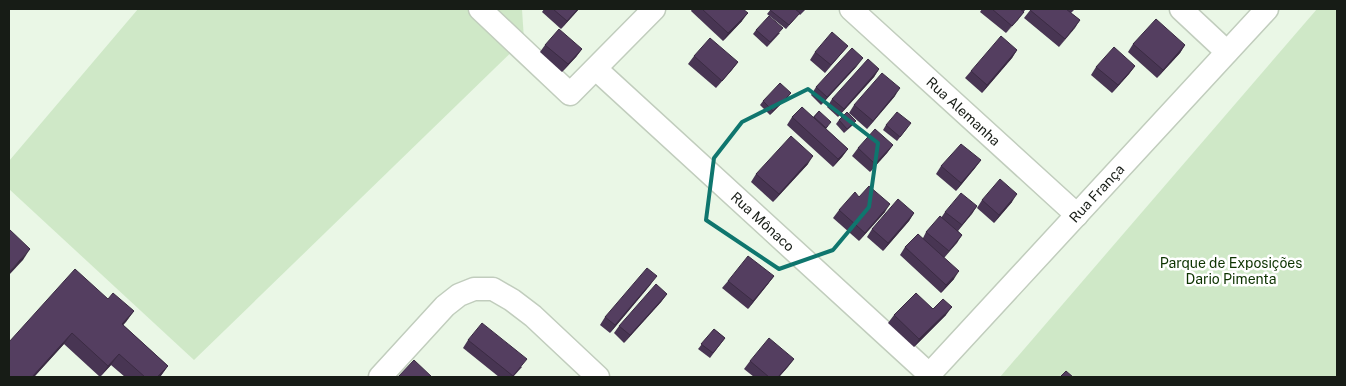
<svg xmlns="http://www.w3.org/2000/svg" width="1346" height="386" viewBox="0 0 1346 386" font-family="'Public Sans',sans-serif">
  <style>
    .green { fill: #cfe8c7 }
    .lines { fill: none; stroke-linecap: round; stroke-linejoin: round }
    .minor-casing { stroke: #c1cdbd; stroke-width: 25 }
    .minor { stroke: #fff; stroke-width: 22 }
    .wall { fill: #483553 }
    .shaded-wall { fill: #3b2b43 }
    .building { fill: #543e60; stroke: #3b2b43 }
    .marked { fill: none; stroke: #0f766e; stroke-width: 4; stroke-linejoin: round }
    .labels { text-anchor: middle; stroke-width: 5; stroke-linejoin: round; paint-order: stroke }
    .street-label { font-size: 14px; fill: #171c16; stroke: #fff }
    .park-label { font-size: 14px; fill: #0d3300; stroke: #fff }
  </style>
  <rect width="100%" height="100%" fill="#eaf7e6"/>
  <g class="green">
    <polygon points="138,9 522,9 524,40 194,360 9,189 9,161"/>
    <polygon points="1317,9 1337,9 1337,377 1000,377"/>
  </g>
  <g class="lines">
    <g class="minor-casing">
      <g id="minor">
        <polyline points="480,9 570,94 654,9"/>
        <path id="s1" d="M851,9L1077,215"/>
        <polyline points="1181,9 1227,52"/>
        <path id="s2" d="M596,69L930,375"/>
        <polyline points="380,377 445,306 459,295 474,289 493,289 512,300 533,316 598,377"/>
        <path id="s3" d="M927,377L1267,9"/>
      </g>
    </g>
    <use href="#minor" class="minor"/>
  </g>
  <g class="wall">
    <polygon points="544,9 579,9 561,29 542,12"/>
    <polygon points="692,9 743,9 742,21 723,41 691,11"/>
    <polygon points="771,9 806,9 800,15 799,14 786,29 767,14"/>
    <polygon points="982,9 1026,9 1006,33 980,12"/>
    <polygon points="1031,9 1075,9 1071,13 1080,20 1059,47 1024,18"/>
    <polygon points="756,30 780,33 767,47 753,34"/>
    <polygon points="1133,44 1185,45 1180,53 1157,78 1128,52"/>
    <polygon points="545,45 582,49 576,57 562,72 540,52"/>
    <polygon points="848,46 842,53 825,73 810,60 815,52"/>
    <polygon points="1017,50 1012,58 982,93 965,78 971,71"/>
    <polygon points="694,56 738,62 732,70 716,88 688,64"/>
    <polygon points="857,66 821,105 811,95 816,87"/>
    <polygon points="1135,66 1129,74 1112,93 1091,75 1096,67"/>
    <polygon points="879,69 874,77 838,117 827,107 832,99"/>
    <polygon points="791,93 788,97 770,115 760,105 763,101"/>
    <polygon points="895,96 867,129 849,113 854,105"/>
    <polygon points="819,111 828,126 826,129 848,149 842,157 833,167 787,125 792,117 813,117"/>
    <polygon points="839,120 853,125 844,133 836,124"/>
    <polygon points="886,125 908,127 897,141 883,130"/>
    <polygon points="893,145 887,153 870,172 852,156 858,148"/>
    <polygon points="981,160 975,168 956,191 936,174 941,166"/>
    <polygon points="808,164 773,202 751,182 756,174"/>
    <polygon points="859,197 885,212 859,241 833,218 839,210"/>
    <polygon points="982,200 1012,202 994,223 977,208"/>
    <polygon points="977,206 958,231 962,235 944,258 954,279 941,293 900,255 905,247 923,238 926,232 941,218 945,212"/>
    <polygon points="914,213 909,221 883,251 867,237 872,229"/>
    <polygon points="774,276 768,284 748,309 722,288 728,281"/>
    <polygon points="651,284 610,333 600,325 605,317"/>
    <polygon points="667,294 661,302 624,343 614,333 619,326"/>
    <polygon points="108,299 134,311 123,325 168,366 160,377 125,377 111,365 100,377 64,344 34,377 9,377"/>
    <polygon points="933,309 946,315 914,347 888,323 894,315"/>
    <polygon points="714,329 725,338 710,358 698,349"/>
    <polygon points="468,340 522,367 513,377 499,377 463,348"/>
    <polygon points="794,359 779,377 754,377 744,369 750,361"/>
  </g>
  <g class="shaded-wall">
    <polygon points="578,9 579,9 561,29 567,21"/>
    <polygon points="1024,12 1018,20 1006,33"/>
    <polygon points="748,13 742,21 723,41 728,33"/>
    <polygon points="1080,20 1075,28 1059,47 1065,39"/>
    <polygon points="1185,45 1180,53 1157,78 1163,70"/>
    <polygon points="582,49 576,57 562,72 568,64"/>
    <polygon points="1017,50 1012,58 982,93 987,85"/>
    <polygon points="863,58 857,66 821,105 827,97"/>
    <polygon points="1135,66 1129,74 1112,93 1118,85"/>
    <polygon points="879,69 874,77 838,117 844,109"/>
    <polygon points="900,88 895,96 867,129 873,121"/>
    <polygon points="791,93 788,97 770,115 773,111"/>
    <polygon points="893,145 887,153 870,172 875,164"/>
    <polygon points="848,149 842,157 833,167 838,159"/>
    <polygon points="813,156 808,164 773,202 779,194"/>
    <polygon points="981,160 975,168 956,191 961,183"/>
    <polygon points="1017,194 1012,202 994,223 999,215"/>
    <polygon points="890,204 885,212 859,241 865,233"/>
    <polygon points="977,206 972,214 956,233 962,225"/>
    <polygon points="914,213 909,221 883,251 888,243"/>
    <polygon points="962,235 957,243 943,259 949,251"/>
    <polygon points="30,249 23,260 9,275 9,272"/>
    <polygon points="959,271 954,279 941,293 946,285"/>
    <polygon points="657,276 651,284 610,333 615,325"/>
    <polygon points="774,276 768,284 748,309 753,301"/>
    <polygon points="667,294 661,302 624,343 630,335"/>
    <polygon points="952,307 946,315 914,347 919,339"/>
    <polygon points="134,311 126,322 114,335 122,324"/>
    <polygon points="72,333 64,344 34,377 32,377"/>
    <polygon points="119,354 111,365 100,377 108,366"/>
    <polygon points="794,359 788,367 779,377 778,377"/>
    <polygon points="168,366 160,377 157,377"/>
  </g>
  <g class="building">
    <polygon points="553,9 578,9 567,21"/>
    <polygon points="702,9 743,9 748,13 728,33"/>
    <polygon points="771,9 795,9 800,13 789,25 770,10"/>
    <polygon points="992,9 1020,9 1024,12 1012,26"/>
    <polygon points="1031,9 1066,9 1080,20 1065,39 1030,10"/>
    <polygon points="769,16 783,28 770,42 756,30"/>
    <polygon points="1156,19 1185,45 1163,70 1133,44"/>
    <polygon points="559,29 582,49 568,64 545,45"/>
    <polygon points="832,32 848,46 831,65 815,52"/>
    <polygon points="1001,36 1017,50 987,85 971,71"/>
    <polygon points="710,38 738,62 722,81 694,56"/>
    <polygon points="1114,47 1135,66 1118,85 1096,67"/>
    <polygon points="852,48 863,58 827,97 816,87"/>
    <polygon points="868,59 879,69 844,109 832,99"/>
    <polygon points="882,73 900,88 873,121 854,105"/>
    <polygon points="780,83 791,93 773,111 763,101"/>
    <polygon points="802,107 848,149 838,159 792,117"/>
    <polygon points="819,111 831,122 826,128 814,117"/>
    <polygon points="847,112 856,121 847,129 839,120"/>
    <polygon points="897,112 911,123 900,137 886,125"/>
    <polygon points="875,129 893,145 875,164 858,148"/>
    <polygon points="791,136 813,156 779,194 756,174"/>
    <polygon points="961,144 981,160 961,183 941,166"/>
    <polygon points="1000,179 1017,194 999,215 982,200"/>
    <polygon points="869,186 890,204 865,233 839,210 855,192 859,197"/>
    <polygon points="961,193 977,206 962,225 945,212"/>
    <polygon points="898,199 914,213 888,243 872,229"/>
    <polygon points="940,216 962,235 949,251 926,232"/>
    <polygon points="9,229 30,249 9,272"/>
    <polygon points="918,234 959,271 946,285 905,247"/>
    <polygon points="748,256 774,276 753,301 728,281"/>
    <polygon points="647,268 657,276 615,325 605,317"/>
    <polygon points="75,269 108,299 113,293 134,311 122,324 168,366 157,377 145,377 119,354 108,366 72,333 32,377 9,377 9,342"/>
    <polygon points="656,284 667,294 630,335 619,326"/>
    <polygon points="916,293 933,309 943,299 952,307 919,339 894,315"/>
    <polygon points="482,323 527,359 513,376 468,340"/>
    <polygon points="714,329 725,338 713,353 701,344"/>
    <polygon points="769,338 794,359 778,377 769,377 750,361"/>
    <polygon points="414,360 432,377 398,377"/>
    <polygon points="1066,371 1073,377 1060,377"/>
  </g>
  <path class="marked" d="M808,89L878,143L869,207L833,250L779,269L706,220L714,158L742,122Z"/>
  <g class="labels">
    <g class="street-label">
      <text dy="5" stroke="none"><textPath href="#s1" startOffset="152">Rua Alemanha</textPath></text>
      <text dy="5" stroke="none"><textPath href="#s3" startOffset="250">Rua França</textPath></text>
      <text dy="5" stroke="none"><textPath href="#s2" startOffset="226">Rua Mônaco</textPath></text>
    </g>
    <g class="park-label">
      <text x="1231" y="268">Parque de Exposições<tspan x="1231" dy="16">Dario Pimenta</tspan></text>
    </g>
  </g>
  <rect width="1346" height="386" fill="none" stroke="#171c16" stroke-width="20"/>
</svg>
